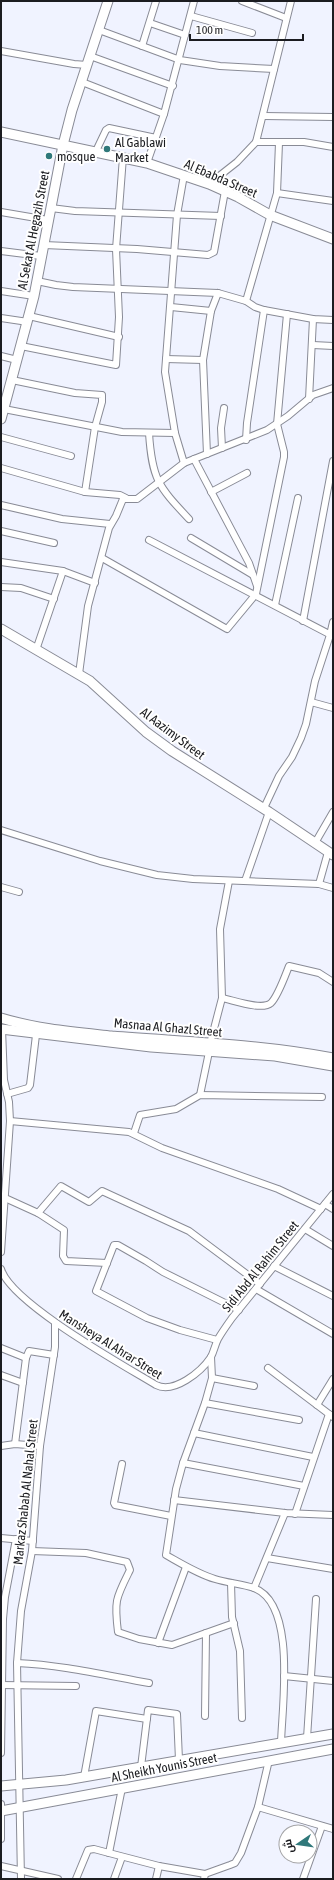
<svg xmlns="http://www.w3.org/2000/svg" width="334" height="1880" viewBox="0 0 334 1880" font-family="'Asap Condensed',Cairo,sans-serif">
  <style>
    .lines { fill: none; stroke-linecap: round; stroke-linejoin: round }
    .street-casing { stroke: #898b96; stroke-width: 8 }
    .secondary-casing { stroke: #898b96; stroke-width: 11 }
    .street { stroke: #fff; stroke-width: 6 }
    .secondary { stroke: #fff; stroke-width: 9 }
    .poi-dot { fill: #2f787a; stroke: #fff; stroke-width: 1.5 }
    .labels { text-anchor: middle; stroke-width: 4; stroke-linejoin: round; paint-order: stroke }
    .poi-label { font-size: 13px; fill: #1b1c20; stroke: #fff; text-anchor: start }
    .street-label { font-size: 13px; fill: #1b1c20; stroke: #fff }
  </style>
  <rect width="100%" height="100%" fill="#f0f3ff"/>
  <g class="lines">
    <g class="street-casing">
      <g id="street">
        <polyline points="242,1 286,18"/>
        <polyline points="191,16 252,33"/>
        <polyline points="150,23 185,35"/>
        <polyline points="99,30 180,60 220,66 274,69"/>
        <polyline points="142,46 156,1"/>
        <polyline points="1,51 74,64 87,65"/>
        <polyline points="90,56 173,86"/>
        <polyline points="82,82 164,114"/>
        <polyline points="264,116 333,117"/>
        <polyline points="256,142 304,142 333,147"/>
        <polyline points="96,151 106,130 109,128 156,138"/>
        <polyline points="147,163 164,114 194,1"/>
        <polyline points="209,184 237,162 256,142 291,1"/>
        <polyline points="277,193 333,201"/>
        <polyline points="51,208 75,211 221,216"/>
        <polyline points="1,212 48,220"/>
        <polyline points="44,245 137,249 208,255 214,252 225,191"/>
        <polyline points="1,251 41,256"/>
        <polyline points="37,281 56,285 73,287 218,293 246,301 255,307 264,310 313,319 333,320"/>
        <polyline points="1,291 34,296"/>
        <polyline points="246,301 277,193 279,143"/>
        <polyline points="171,307 211,311"/>
        <polyline points="29,316 119,337"/>
        <polyline points="1,318 28,322"/>
        <polyline points="313,345 333,346"/>
        <polyline points="21,346 116,365 119,317 116,249 123,157"/>
        <polyline points="1,356 17,360"/>
        <polyline points="166,359 203,360"/>
        <polyline points="12,380 75,393 102,395 102,402 95,427 85,492"/>
        <polyline points="309,399 313,319"/>
        <polyline points="4,409 122,432 175,433"/>
        <path d="M149,433C152,479 158,486 189,519"/>
        <polyline points="1,437 71,456"/>
        <polyline points="246,440 247,423 264,310"/>
        <polyline points="222,448 221,428 224,408"/>
        <polyline points="207,454 203,360 211,311 218,293"/>
        <polyline points="194,459 249,563 257,586"/>
        <polyline points="184,463 175,433 165,372 177,215 184,175"/>
        <polyline points="1,468 85,492 120,495 126,498"/>
        <polyline points="211,492 247,473"/>
        <polyline points="1,505 62,519 110,524"/>
        <polyline points="1,531 54,543"/>
        <polyline points="191,538 253,575"/>
        <polyline points="149,540 333,636"/>
        <polyline points="102,558 227,629 256,594 284,457 284,452 277,424 287,314"/>
        <polyline points="1,562 63,571 95,583"/>
        <polyline points="1,587 21,588 54,599"/>
        <polyline points="275,605 298,498"/>
        <polyline points="303,621 333,461"/>
        <polyline points="36,650 63,571"/>
        <polyline points="79,674 88,606 109,528 116,516 123,499 137,499 184,463 267,430 288,416 313,395 333,388"/>
        <polyline points="311,702 333,708"/>
        <polyline points="264,808 279,776 292,757 301,738 306,724 315,681 330,635 333,622"/>
        <polyline points="1,830 100,861 157,875 193,879 319,884 333,888"/>
        <polyline points="315,843 333,812"/>
        <polyline points="245,881 269,812"/>
        <polyline points="319,884 328,852"/>
        <polyline points="1,887 19,892"/>
        <path d="M222,998C233,1000 262,1011 271,1003C278,996 285,976 289,966L319,973L333,982"/>
        <polyline points="210,1044 222,998 220,929 229,881"/>
        <polyline points="7,1094 28,1088 30,1085 36,1035"/>
        <polyline points="200,1095 209,1052"/>
        <polyline points="10,1121 129,1132 162,1148 278,1189 321,1209"/>
        <polyline points="134,1133 140,1115 176,1109 200,1095 322,1097"/>
        <polyline points="5,1198 38,1213 64,1230 63,1256 66,1261 107,1263"/>
        <polyline points="325,1204 333,1209"/>
        <polyline points="38,1213 61,1186 89,1202 102,1191 189,1231 260,1284"/>
        <polyline points="305,1229 333,1246"/>
        <polyline points="1,1252 10,1121 9,1102 4,1080 2,1029"/>
        <polyline points="274,1266 333,1296"/>
        <path d="M1,1269C11,1303 123,1365 156,1385C174,1394 201,1372 211,1357C214,1351 215,1345 218,1339C222,1332 227,1325 232,1318L333,1194"/>
        <polyline points="256,1289 333,1334"/>
        <polyline points="217,1340 180,1330 147,1318 96,1291 114,1245 118,1245 146,1261 163,1272 239,1310"/>
        <polyline points="1,1348 26,1358"/>
        <polyline points="268,1368 333,1417"/>
        <polyline points="1,1375 23,1383"/>
        <polyline points="212,1378 254,1386"/>
        <polyline points="205,1403 212,1378 211,1357"/>
        <polyline points="317,1405 333,1379"/>
        <polyline points="194,1433 313,1457"/>
        <polyline points="15,1444 26,1358 29,1351 54,1355"/>
        <polyline points="1,1446 15,1444 40,1446"/>
        <polyline points="183,1463 304,1486"/>
        <polyline points="122,1464 114,1503 115,1505 171,1516"/>
        <polyline points="174,1500 285,1513 333,1515"/>
        <polyline points="295,1514 329,1414"/>
        <polyline points="1,1538 33,1541"/>
        <path d="M32,1551L86,1553L127,1562L130,1570C116,1598 114,1600 118,1632L139,1639L172,1645L234,1623"/>
        <polyline points="267,1558 333,1569"/>
        <polyline points="231,1583 232,1617 240,1651 242,1718"/>
        <polyline points="254,1588 285,1513"/>
        <polyline points="158,1643 186,1567"/>
        <path d="M17,1663C62,1665 104,1675 149,1683"/>
        <polyline points="284,1676 333,1681"/>
        <polyline points="1,1685 76,1686"/>
        <polyline points="205,1716 206,1633"/>
        <polyline points="307,1738 316,1599"/>
        <path d="M281,1743C282,1706 297,1604 254,1588C242,1584 228,1583 215,1579C198,1574 182,1564 166,1555L176,1489L183,1463L205,1403L299,1420"/>
        <polyline points="1,1753 3,1619 5,1597 16,1539"/>
        <polyline points="141,1767 148,1710 177,1714 179,1760"/>
        <polyline points="84,1777 96,1711 147,1719"/>
        <polyline points="122,1788 109,1853 159,1866 205,1874 204,1879"/>
        <polyline points="1,1804 1,1839"/>
        <polyline points="258,1807 333,1829"/>
        <polyline points="1,1866 58,1879"/>
        <polyline points="205,1874 230,1865 235,1863 241,1853 258,1807 269,1760"/>
        <polyline points="21,1879 17,1663 21,1611 32,1551 40,1446 55,1347 55,1323"/>
        <polyline points="76,1879 88,1850 94,1849 109,1853"/>
        <polyline points="114,1879 122,1857"/>
        <polyline points="156,1879 159,1866"/>
        <polyline points="303,1879 322,1826"/>
      </g>
    </g>
    <g class="secondary-casing">
      <g id="secondary">
        <polyline points="1,132 147,163 209,184 238,197 270,215 333,239"/>
        <polyline points="1,419 34,296 63,145 72,110 108,1"/>
        <polyline points="1,629 90,681 146,732 172,751 269,812 333,855"/>
        <path d="M1,1018C37,1029 75,1032 112,1036C186,1042 260,1044 333,1058"/>
        <polyline points="1,1029 151,1047 275,1056 333,1066"/>
        <polyline points="1,1786 66,1780 333,1734"/>
        <polyline points="1,1811 333,1749"/>
      </g>
    </g>
    <use href="#street" class="street"/>
    <use href="#secondary" class="secondary"/>
  </g>
  <g class="poi-dot">
    <circle cx="107" cy="149" r="4"/>
    <circle cx="49" cy="156" r="4"/>
  </g>
  <g class="labels">
    <g class="poi-label">
      <text x="115" y="147">Al Gablawi<tspan x="115" dy="15">Market</tspan></text>
      <text x="57" y="161">mosque</text>
    </g>
    <g class="street-label">
      <text transform="translate(221 178) rotate(23)" y="5">Al Ebabda Street</text>
      <text transform="translate(33 230) rotate(-79)" y="5">Al Sekat Al Hegazih Street</text>
      <text transform="translate(173 733) rotate(37)" y="5">Al Aazimy Street</text>
      <text transform="translate(168 1027) rotate(5)" y="5">Masnaa Al Ghazl Street</text>
      <text transform="translate(260 1266) rotate(-51)" y="5">Sidi Abd Al Rahim Street</text>
      <text transform="translate(111 1344) rotate(32)" y="5">Mansheya Al Ahrar Street</text>
      <text transform="translate(25 1492) rotate(-84)" y="5">Markaz Shabab Al Nahal Street</text>
      <text transform="translate(164 1767) rotate(-11)" y="5">Al Sheikh Younis Street</text>
    </g>
  </g>
  <rect width="334" height="1880" fill="none" stroke="#1b1c20" stroke-width="4"/>
  <g transform="translate(298 1844) rotate(257)"><circle r="19" fill="#ffffff" stroke="#a4a4a6"/>
  <path d="M0-3L7 15L0 10L-7 15Z" fill="#2f787a"/>
  <text y="-6" font-size="11" font-weight="bold" text-anchor="middle" fill="#1b1c20">ش</text>
  </g>
  <path d="M190 34v6h113v-6" fill="none" stroke="#1b1c20" stroke-width="2"/>
  <text x="196" y="34" font-size="12" fill="#1b1c20" stroke="#ffffff" stroke-width="3" paint-order="stroke">100 m</text>
</svg>
